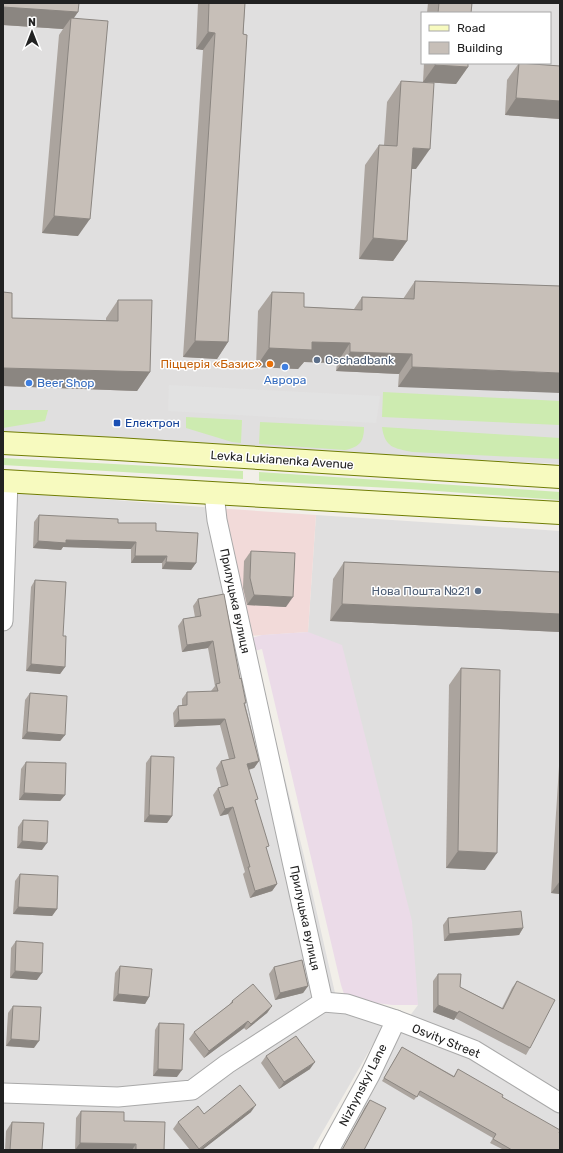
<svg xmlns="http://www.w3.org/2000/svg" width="563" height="1153" font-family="Rubik,sans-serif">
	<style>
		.residential { fill: #e0dfdf; fill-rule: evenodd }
		.commercial { fill: #f2dad9 }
		.industrial { fill: #ebdbe8 }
		.grass { fill: #cdebb0 }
		.parking { fill: #e2e2e2 }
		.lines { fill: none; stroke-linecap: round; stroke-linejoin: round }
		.street-casing { stroke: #a9a9a9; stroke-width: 21 }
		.secondary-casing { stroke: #707d05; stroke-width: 24 }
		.street { stroke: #fff; stroke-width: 19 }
		.secondary { stroke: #f7fabf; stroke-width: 22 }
		.wall { fill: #aba49e }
		.shaded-wall { fill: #8b8681 }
		.building { fill: #c7bfb8; stroke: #8b8681 }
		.service-dot { fill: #5c6f8a; stroke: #fff; stroke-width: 1.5 }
		.food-dot { fill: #e8710a; stroke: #fff; stroke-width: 1.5 }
		.shop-dot { fill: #3f7fe0; stroke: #fff; stroke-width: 1.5 }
		.transit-dot { fill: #1a4fb4; stroke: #fff; stroke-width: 1.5 }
		.labels { text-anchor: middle; stroke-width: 3; stroke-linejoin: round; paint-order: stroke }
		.service-label { font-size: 12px; fill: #4e5e75; stroke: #fff; text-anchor: start }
		.food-label { font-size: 12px; fill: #c56008; stroke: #fff; text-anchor: end }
		.shop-label { font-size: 12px; fill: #366cbe; stroke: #fff }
		.transit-label { font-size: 12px; fill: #164399; stroke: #fff; text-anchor: start }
		.street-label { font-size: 12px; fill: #222; stroke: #fff }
	</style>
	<rect width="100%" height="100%" fill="#f2efe9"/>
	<!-- residential -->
	<g class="residential">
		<path d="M3,3h557v461l-557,-28zM422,13h128v50h-128z"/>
		<path d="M3,493l60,3 152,12 43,160 46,188 31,137 49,32 -72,125h-309z"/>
		<path d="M316,515l244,16v619h-224l73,-133 9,-12 -110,-373z"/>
	</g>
	<!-- commercial -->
	<path class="commercial" d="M215,508l101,7 -8,117 -59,4z"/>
	<!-- industrial -->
	<path class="industrial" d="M308,632l34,13 70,276 6,84h-25l-34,-4 -14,-4 -4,-12 -79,-336 -8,2 -3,-13 11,-3z"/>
	<!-- grass -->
	<g class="grass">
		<path d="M383,392l177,9v24l-178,-8z"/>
		<path d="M3,410h45l-3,11 -42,7z"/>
		<path d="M186,417l56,3 -1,23 -9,-1 -46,-14z"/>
		<path d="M260,422l104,5c0,14 -4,20 -19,23l-86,-6z"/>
		<path d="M382,427l178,11v21l-148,-7c-18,-4 -27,-4 -30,-25z"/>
		<path d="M3,458l240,13v8l-240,-14z"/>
		<path d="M259,472l301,20v8l-151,-11 -150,-8z"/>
	</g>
	<!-- parking -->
	<path class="parking" d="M169,385l211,11 -4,27 -208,-12z"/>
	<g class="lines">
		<!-- street casing -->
		<g class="street-casing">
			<g id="street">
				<path d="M3,621l5,-139"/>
				<path d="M323,1002l24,2 49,16 78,30 86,53"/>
				<path d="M3,1093l115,4 74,-7 35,-26 96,-62 -106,-482 -3,-27"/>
				<path d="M329,1150l41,-75 26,-55"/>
			</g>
		</g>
		<!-- secondary casing -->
		<g class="secondary-casing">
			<g id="secondary">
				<path d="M3,443l114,6 443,28"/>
				<path d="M3,481l557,32"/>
			</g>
		</g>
		<!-- street -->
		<use href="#street" class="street"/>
		<!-- secondary -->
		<use href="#secondary" class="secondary"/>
	</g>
	<!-- wall -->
	<g class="wall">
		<path d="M3,3l75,9 -4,6 4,218 -36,-3 17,-198 4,-6 -60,-4z"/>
		<path d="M198,3h47l-17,339 -11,17 -34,-2 20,-307 -7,-1z"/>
		<path d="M428,3h44l-1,10h-44z"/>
		<path d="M424,63h44v4l-12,17 -33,-2z"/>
		<path d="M519,63l41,3v53l-55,-4 2,-35z"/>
		<path d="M401,81l15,88h-4l-5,72 -14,20 -34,-2 6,-94 14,-20h5l3,-43z"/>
		<path d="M415,281l145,5 -162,101 1,-13 -63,-3 1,-8 -33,-1 -6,7 -42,-2 2,-56 14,-19 32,15 50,2 8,-12 41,2z"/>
		<path d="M3,292l9,26 94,3v-3l12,-18 32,72 -13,19 -134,-5z"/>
		<path d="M39,515l79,8 38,8 40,32 -5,7 -29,-1v-6h-31v-14l-68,-2 -2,3 -28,-2 1,-26z"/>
		<path d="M251,551l35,56 -39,-2 -4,-17 1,-27z"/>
		<path d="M344,562l216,10v60l-230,-11 3,-42z"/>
		<path d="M35,580l28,56 2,31 -5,7 -34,-3 5,-84z"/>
		<path d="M198,599l47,105 14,57 -5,7 -5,2 17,80 11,34 -5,7 -22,7 -7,-24 2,-2 -17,-58 -8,2 -7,-21 5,-7 3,-1 -5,-19 5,-7 8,-2 -9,-34 -46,2 -1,-14 5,-7 4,-1v-6l5,-7h25l-1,-1 4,-5 -7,-38 -26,4 -4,-26 5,-7 12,-2 -2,-11z"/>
		<path d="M461,668l24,202 -39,-2 3,-183z"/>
		<path d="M30,693l35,42 -5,6 -38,-2 3,-39z"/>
		<path d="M560,750v144l-9,-1z"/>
		<path d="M151,756l21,60 -5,7 -23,-1 2,-59z"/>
		<path d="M26,762l39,33 -5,6 -41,-1 2,-31z"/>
		<path d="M23,820l19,30 -25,-2 1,-21z"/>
		<path d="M20,874l37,35 -5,7 -39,-2 2,-33z"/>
		<path d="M448,918l75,10 -4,7 -75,6 -1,-16z"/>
		<path d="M16,941l21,39 -27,-2 1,-30z"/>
		<path d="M120,966l29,31 -4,7 -32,-3 2,-28z"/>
		<path d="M274,967l34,19 -5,7 -28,7 -6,-26z"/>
		<path d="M438,974l22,13 42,21 10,-20 5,-7 13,67 -4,7 -71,-37 -1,2 -21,-8v-31z"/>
		<path d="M232,1001l40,5 -5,7 -21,17 -2,-2 -40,30 -15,-19 5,-7 35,-27z"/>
		<path d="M13,1006l21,42 -28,-2 2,-33z"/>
		<path d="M159,1023l18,54 -24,-1 2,-46z"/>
		<path d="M402,1047l52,29 4,-7 44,28 57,36 1,17h-56l-14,-7 3,-5 -75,-43 -4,5 -32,-19z"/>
		<path d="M266,1056l44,13 -31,20 -18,-26z"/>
		<path d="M370,1100l-6,50h-22l23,-43z"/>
		<path d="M81,1111l43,10 40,29h-89l1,-32z"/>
		<path d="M251,1112l-49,38h-12l-17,-21 5,-7 26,-8z"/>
		<path d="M12,1122l30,28h-37l1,-19z"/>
	</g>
	<!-- shaded-wall -->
	<g class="shaded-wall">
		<path d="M3,7l75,5 -8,11 1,-5 -8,11 -60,-4z"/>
		<path d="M208,32l7,1 -12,17 -7,-1z"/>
		<path d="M435,65l33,2 -12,17 -33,-2z"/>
		<path d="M516,98l44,3v18l-55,-4z"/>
		<path d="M413,148l17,1 -14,20 -17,-1z"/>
		<path d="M54,216l36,3 -12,17 -36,-3z"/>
		<path d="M373,238l34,3 -14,20 -34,-2z"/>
		<path d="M195,341l33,1 -11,17 -34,-2z"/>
		<path d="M312,342l38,1 -13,20 -33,-1 -6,7 -42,-2 13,-19z"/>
		<path d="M350,352l62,2 -13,20 -63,-3z"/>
		<path d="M412,367l148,6v20l-162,-6z"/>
		<path d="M3,368l147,4 -13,19 -134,-5z"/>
		<path d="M66,540l70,2 -5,7 -68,-2 -2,3 -28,-2 5,-7z"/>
		<path d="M135,556h32l-5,7h-31z"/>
		<path d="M166,562l30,1 -5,7 -29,-1z"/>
		<path d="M254,595l39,2 -7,10 -39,-2z"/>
		<path d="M342,604l218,10v18l-230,-11z"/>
		<path d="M213,641l-5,7 -26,4 5,-7z"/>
		<path d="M31,664l34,3 -5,7 -34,-3z"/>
		<path d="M225,719l-5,6 -46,2 5,-7z"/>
		<path d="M27,732l38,3 -5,6 -38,-2z"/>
		<path d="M259,761l-5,7 -12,3 5,-7z"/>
		<path d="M24,793l41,2 -5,6 -41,-1z"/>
		<path d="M233,807l-5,7 -8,2 5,-7z"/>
		<path d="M149,815l23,1 -5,7 -23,-1z"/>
		<path d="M22,841l25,2 -5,7 -25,-2z"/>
		<path d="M458,851l39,2 -12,17 -39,-2z"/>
		<path d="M560,881v13l-9,-1z"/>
		<path d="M277,884l-5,7 -22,7 5,-7z"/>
		<path d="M18,907l39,2 -5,7 -39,-2z"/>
		<path d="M523,928l-4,7 -75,6 5,-7z"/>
		<path d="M15,971l27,2 -5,7 -27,-2z"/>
		<path d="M308,986l-5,7 -28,7 5,-7z"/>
		<path d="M118,994l31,3 -4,7 -32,-3z"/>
		<path d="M438,1005l20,8 -4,7 -21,-8z"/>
		<path d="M272,1006l-5,7 -21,17 5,-6z"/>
		<path d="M248,1021l-4,7 -40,30 5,-7z"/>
		<path d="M11,1039l28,2 -5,7 -28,-2z"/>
		<path d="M315,1062l-5,7 -31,20 5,-7z"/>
		<path d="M158,1069l24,1 -5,7 -24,-1z"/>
		<path d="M256,1105l-5,7 -49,38h-3z"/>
		<path d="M80,1143l56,1 -4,6h-57z"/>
	</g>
	<!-- building -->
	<g class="building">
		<path d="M3,3h76l-1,9 -75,-5z"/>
		<path d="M209,3h36l-2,31 4,1 -19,307 -33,-1 20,-308 -7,-1z"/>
		<path d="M439,3h33l-1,10h-33z"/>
		<path d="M71,18l37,3 -18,198 -36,-3z"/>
		<path d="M435,63h33v4l-33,-2z"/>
		<path d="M519,63l41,3v35l-44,-3z"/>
		<path d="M401,81l33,2 -4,66 -17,-1 -6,93 -34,-3 6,-93 18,1z"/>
		<path d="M415,281l145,5v87l-148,-6v-13l-62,-2v-9l-38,-1v8l-43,-2 3,-56 32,1v14l58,3v-13l52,2z"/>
		<path d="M3,292l9,1v25l106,3v-21h34l-2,72 -147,-4z"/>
		<path d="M39,515l79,4v4h38v8l42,2 -2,30 -30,-1 1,-6h-32l1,-14 -70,-2v3l-28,-2z"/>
		<path d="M251,551l44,2 -2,44 -39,-2 -4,-17z"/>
		<path d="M344,562l216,10v42l-218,-10z"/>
		<path d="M35,580l31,2 -3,54h3l-1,31 -34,-3z"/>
		<path d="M224,594l16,85 1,-1 5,25h-2l15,58 -12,3 11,35 -3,1 14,46 -3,1 11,37 -22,7 -7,-24h2l-17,-60 -8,2 -7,-21 10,-3 -7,-24 14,-3 -10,-39 -46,1 -1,-14 9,-1v-13l31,-1 -2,-7 4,-1 -7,-42 -26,4 -4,-26 18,-3 -3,-17z"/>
		<path d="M461,668l39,2 -3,183 -39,-2z"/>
		<path d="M30,693l37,3 -2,39 -38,-3z"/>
		<path d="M151,756l23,1 -2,59 -23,-1z"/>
		<path d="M26,762l40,1 -1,32 -41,-2z"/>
		<path d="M23,820l25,1 -1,22 -25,-2z"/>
		<path d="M20,874l38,2 -1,33 -39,-2z"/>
		<path d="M521,911l2,17 -74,6 -1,-16z"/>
		<path d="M16,941l27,2 -1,30 -27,-2z"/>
		<path d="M302,960l6,26 -28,7 -6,-26z"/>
		<path d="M120,966l32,3 -3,28 -31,-3z"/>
		<path d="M438,974h23l-1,13 43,22 14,-28 38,19 -25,48 -71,-37 -1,2 -20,-8z"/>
		<path d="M253,984l19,22 -21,18 -3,-3 -39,30 -15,-19 39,-30 -1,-1z"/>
		<path d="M13,1006l28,1 -2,34 -28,-2z"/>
		<path d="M159,1023l25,1 -2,46 -24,-1z"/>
		<path d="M296,1036l19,26 -31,20 -18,-26z"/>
		<path d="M402,1047l52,30 4,-8 45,26 -1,2 58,33 -1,3h1v17h-48l-19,-11 3,-5 -76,-43 -3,6 -33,-19z"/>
		<path d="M240,1085l16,20 -57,44 -21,-27 20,-16 6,8z"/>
		<path d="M370,1100l16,8 -22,42h-22z"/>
		<path d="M81,1111l43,1v9l41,1 -1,28h-28v-6l-56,-1z"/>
		<path d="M12,1122l32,1 -2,27h-32z"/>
	</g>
	<!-- markers -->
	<g class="service-dot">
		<circle cx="317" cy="360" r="4"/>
		<circle cx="478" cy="591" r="4"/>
	</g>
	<circle class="food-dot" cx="270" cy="364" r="4"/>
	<g class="shop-dot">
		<circle cx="285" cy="367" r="4"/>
		<circle cx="29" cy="383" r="4"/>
	</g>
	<rect class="transit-dot" x="113" y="419" width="8" height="8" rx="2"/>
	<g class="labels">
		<!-- service labels -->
		<g class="service-label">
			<text x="325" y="364">Oschadbank</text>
			<text x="470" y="595" text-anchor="end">Нова Пошта №21</text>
		</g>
		<!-- food labels -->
		<g class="food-label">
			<text x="262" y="368">Піццерія «Базис»</text>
		</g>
		<!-- shop labels -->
		<g class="shop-label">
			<text x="285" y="384">Аврора</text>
			<text x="37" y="387" text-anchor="start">Beer Shop</text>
		</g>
		<!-- transit labels -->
		<g class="transit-label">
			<text x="125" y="427">Електрон</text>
		</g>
		<!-- street labels -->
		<g class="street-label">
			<text transform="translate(282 460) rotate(4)" y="4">Levka Lukianenka Avenue</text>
			<text transform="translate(235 601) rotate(78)" y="4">Прилуцька вулиця</text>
			<text transform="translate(305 918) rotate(78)" y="4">Прилуцька вулиця</text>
			<text transform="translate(446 1041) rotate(22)" y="4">Osvity Street</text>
			<text transform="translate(363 1085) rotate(-63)" y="4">Nizhynskyi Lane</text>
		</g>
	</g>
	<!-- border -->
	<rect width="563" height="1153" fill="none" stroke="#222222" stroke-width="8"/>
	<!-- legend -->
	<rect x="421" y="12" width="130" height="52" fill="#ffffff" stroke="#a7a7a7"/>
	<rect x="429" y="25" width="20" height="6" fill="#f7fabf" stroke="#a7a7a7"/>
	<text x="457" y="32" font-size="12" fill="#222222">Road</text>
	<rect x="429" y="42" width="20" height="12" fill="#c7bfb8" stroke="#a7a7a7"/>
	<text x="457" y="52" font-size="12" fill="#222222">Building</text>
	<!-- north arrow -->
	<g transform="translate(32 32)" stroke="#ffffff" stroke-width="3" paint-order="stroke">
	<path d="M0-3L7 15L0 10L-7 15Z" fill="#222222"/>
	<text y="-6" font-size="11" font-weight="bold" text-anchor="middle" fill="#222222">N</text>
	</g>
</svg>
